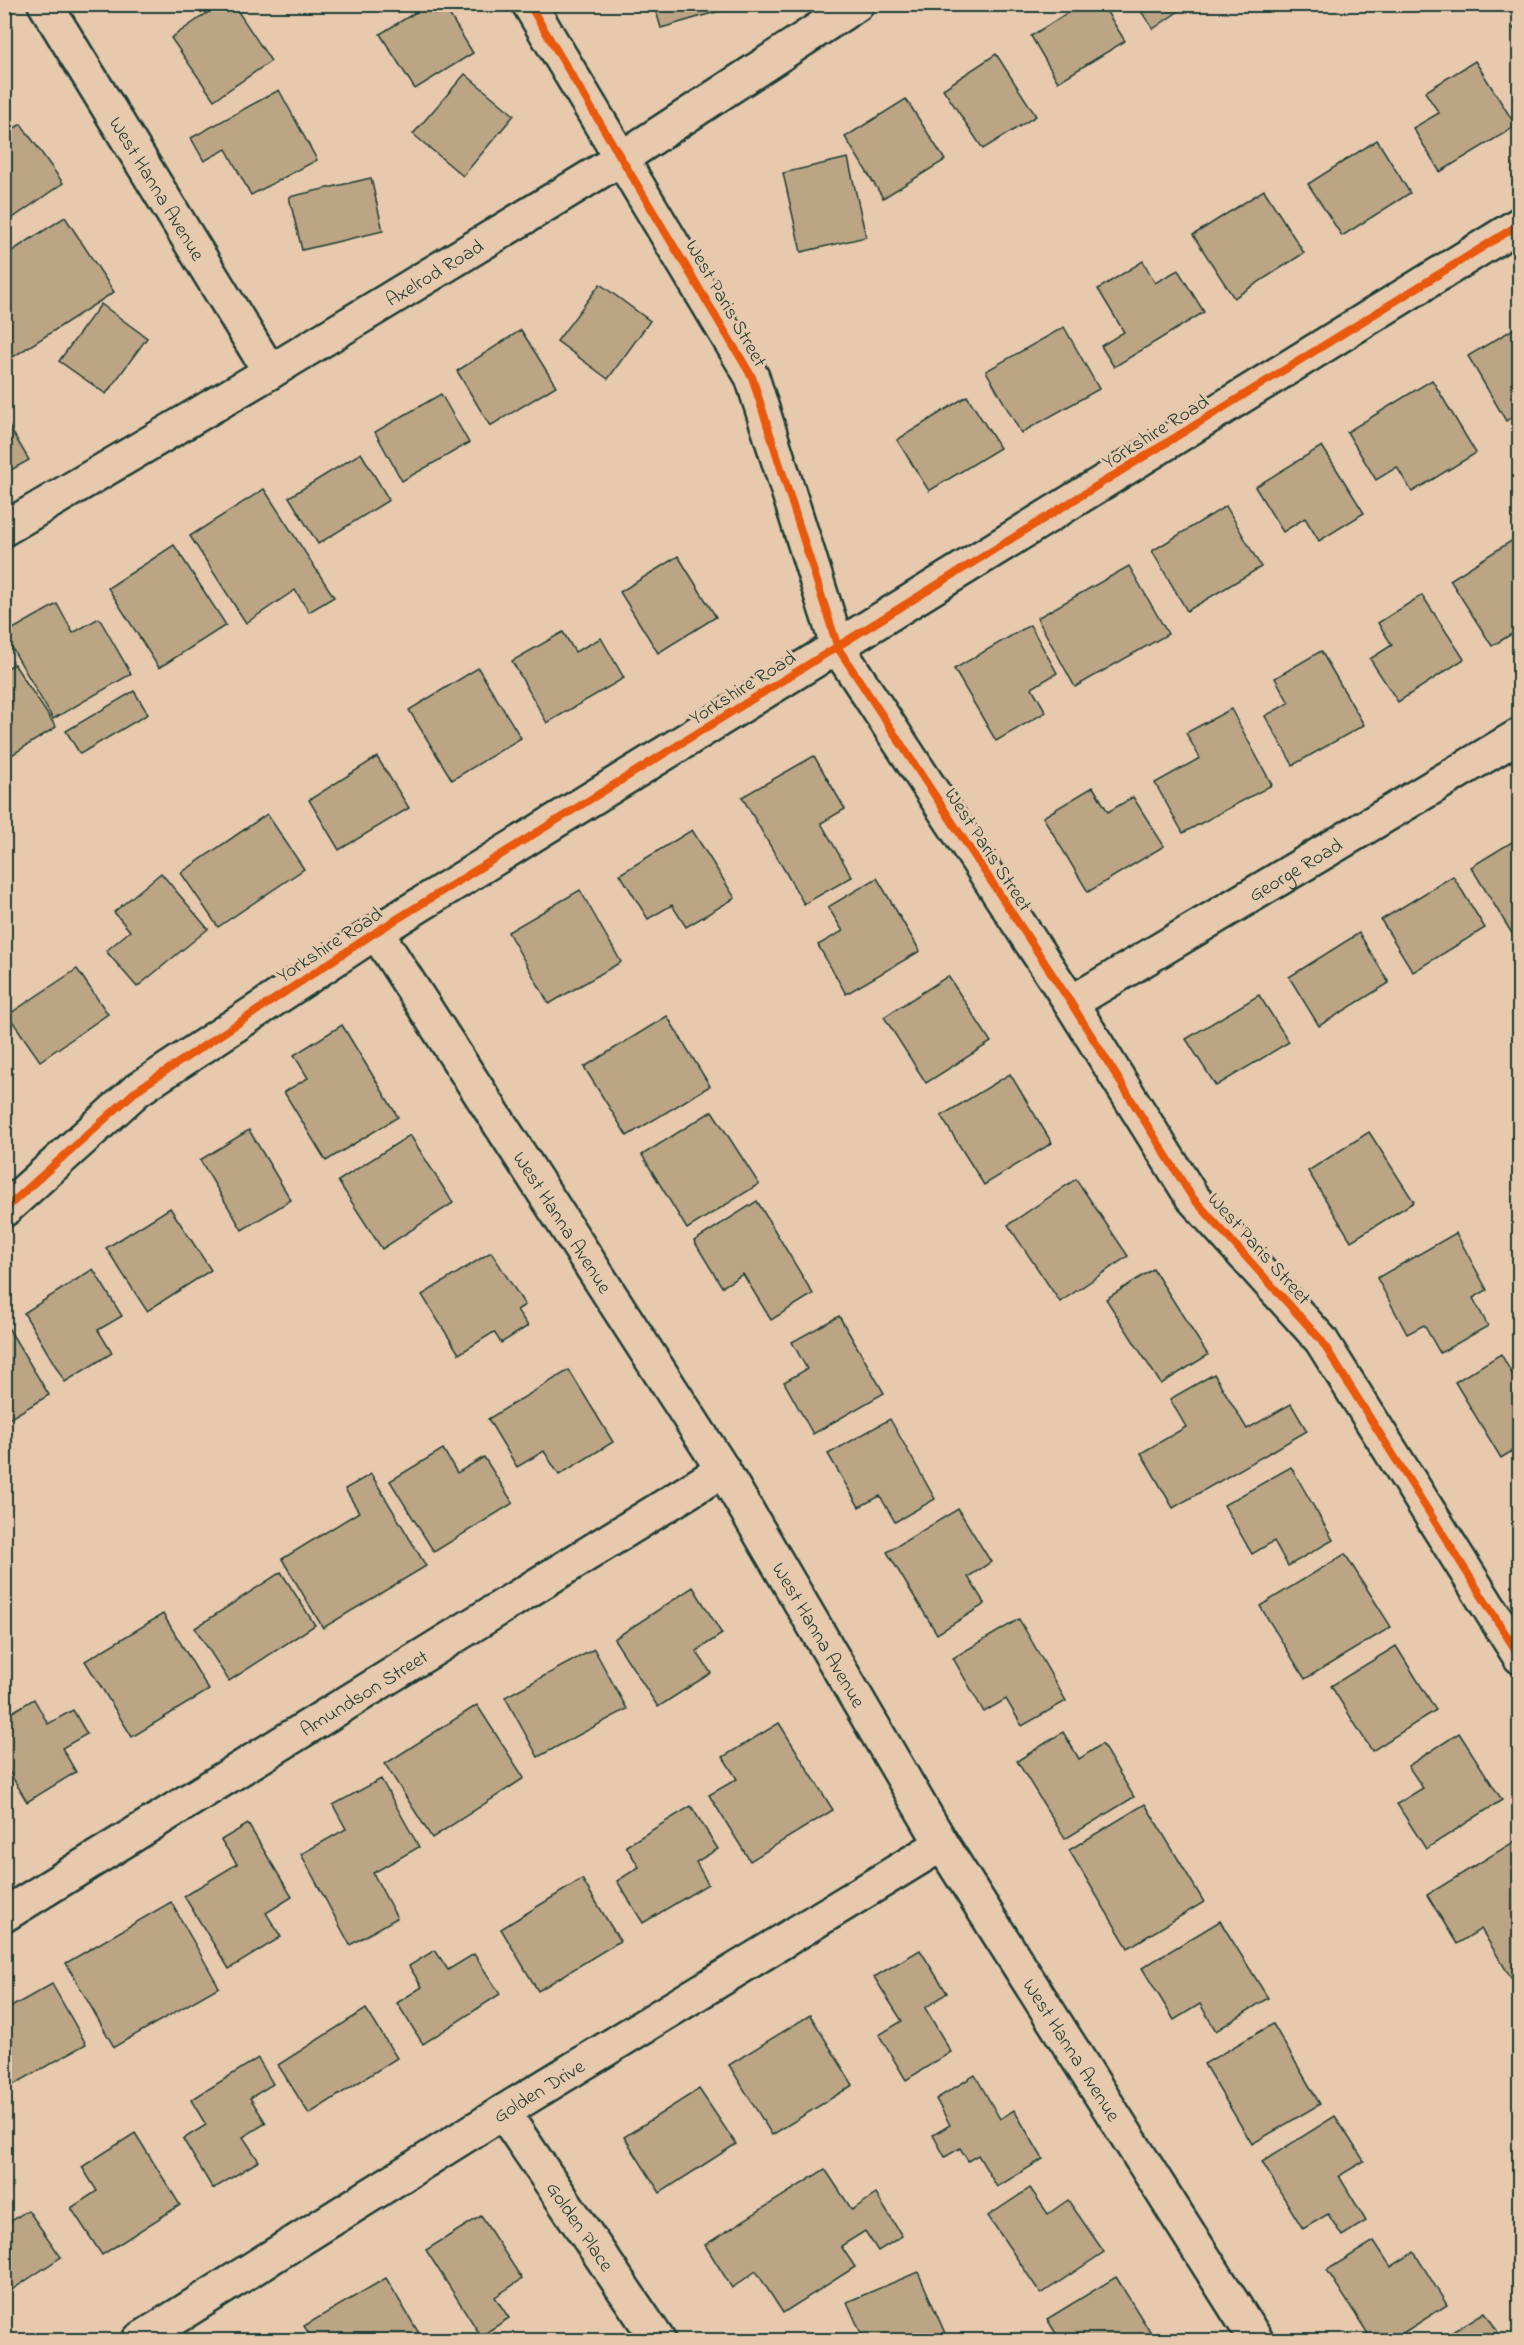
<svg xmlns="http://www.w3.org/2000/svg" width="1524" height="2345" font-family="'Indie Flower',sans-serif">
	<style>
		.building { fill: #bca584; stroke: #1f3d34; stroke-width: 1.5 }
		.lines { fill: none; stroke-linecap: round; stroke-linejoin: round }
		.street-casing { stroke: #1f3d34; stroke-width: 38 }
		.street { stroke: #e7c9ad; stroke-width: 33 }
		.cycleway-casing { stroke: #e7c9ad; stroke-width: 11 }
		.cycleway { stroke: #e8590c; stroke-width: 8 }
		.labels { text-anchor: middle; stroke-width: 6; stroke-linejoin: round; paint-order: stroke }
		.street-label { font-size: 20px; fill: #1f3d34; stroke: #e7c9ad }
	</style>
	<rect width="100%" height="100%" fill="#e7c9ad"/>
	<filter id="ink" filterUnits="userSpaceOnUse"><feTurbulence type="fractalNoise" baseFrequency=".0167" numOctaves="2"/><feDisplacementMap in="SourceGraphic" scale="12" xChannelSelector="R" yChannelSelector="G"/><feConvolveMatrix kernelMatrix="1 2 1 2 8 2 1 2 1" color-interpolation-filters="sRGB"/></filter>
	<g filter="url(#ink)">
		<!-- building -->
		<g class="building">
			<path d="M220,4h13l38,57 -57,39 -43,-62z"/>
			<path d="M429,4h14l30,49 -58,36 -35,-55z"/>
			<path d="M654,4h89l-82,24z"/>
			<path d="M1081,4h21l23,37 -67,41 -27,-46z"/>
			<path d="M1136,4h53l-36,25z"/>
			<path d="M1520,24v14l-7,-10z"/>
			<path d="M996,54l40,62 -53,33 -40,-60z"/>
			<path d="M1475,61l41,65 -76,46 -27,-44 26,-15 -14,-21z"/>
			<path d="M465,74l49,41 -51,61 -50,-42z"/>
			<path d="M279,90l38,70 -66,35 -25,-46 -22,12 -13,-23z"/>
			<path d="M906,99l39,61 -62,38 -38,-61z"/>
			<path d="M21,124l42,59 -59,41v-89z"/>
			<path d="M1377,140l33,53 -68,43 -34,-52z"/>
			<path d="M848,158l18,79 -65,15 -18,-79z"/>
			<path d="M371,178l12,53 -81,19 -13,-53z"/>
			<path d="M1264,190l40,63 -70,45 -41,-63z"/>
			<path d="M65,217l49,75 -101,65 -9,-13v-88z"/>
			<path d="M1143,261l12,22 23,-13 26,42 -90,55 -13,-21 23,-14 -26,-43z"/>
			<path d="M600,284l50,37 -42,58 -51,-38z"/>
			<path d="M101,304l46,34 -41,56 -47,-33z"/>
			<path d="M1520,325v88l-14,8 -38,-65z"/>
			<path d="M1064,327l35,62 -78,44 -35,-62z"/>
			<path d="M521,330l35,56 -66,40 -33,-55z"/>
			<path d="M1432,380l44,73 -64,39 -15,-25 -21,13 -29,-48z"/>
			<path d="M441,394l28,49 -67,38 -27,-49z"/>
			<path d="M967,396l33,52 -71,43 -32,-51z"/>
			<path d="M4,418l25,42 -25,14z"/>
			<path d="M1322,446l42,67 -45,28 -14,-23 -22,14 -28,-45z"/>
			<path d="M361,453l28,47 -71,44 -29,-47z"/>
			<path d="M264,489l70,108 -25,15 -14,-22 -49,33 -56,-87z"/>
			<path d="M1226,506l35,61 -74,44 -35,-60z"/>
			<path d="M1516,538l4,5v86l-28,17 -42,-66z"/>
			<path d="M174,545l52,80 -67,43 -51,-80z"/>
			<path d="M678,556l38,61 -58,36 -38,-61z"/>
			<path d="M1129,566l39,68 -93,53 -38,-69z"/>
			<path d="M1422,595l42,64 -66,43 -28,-43 22,-14 -14,-22z"/>
			<path d="M57,604l16,29 26,-15 32,56 -78,45 -49,-85z"/>
			<path d="M1030,625l27,48 -25,15 14,24 -50,29 -42,-72z"/>
			<path d="M563,632l12,20 26,-14 23,40 -77,45 -35,-62z"/>
			<path d="M1321,651l43,74 -71,40 -28,-49 24,-13 -14,-25z"/>
			<path d="M14,664l42,63 -52,33v-90z"/>
			<path d="M478,668l43,70 -69,42 -43,-70z"/>
			<path d="M134,691l14,23 -68,40 -14,-23z"/>
			<path d="M1231,709l41,76 -89,48 -28,-50 45,-25 -14,-25z"/>
			<path d="M814,756l31,53 -24,14 31,54 -48,27 -62,-107z"/>
			<path d="M377,757l32,51 -70,42 -30,-50z"/>
			<path d="M1093,787l15,25 25,-15 31,49 -76,46 -45,-75z"/>
			<path d="M267,814l37,55 -86,58 -37,-54z"/>
			<path d="M692,830l43,68 -49,29 -14,-22 -24,14 -28,-45z"/>
			<path d="M1520,837v101l-4,2 -45,-73z"/>
			<path d="M161,873l47,56 -71,58 -31,-36 24,-20 -16,-19z"/>
			<path d="M1453,876l32,52 -72,44 -32,-52z"/>
			<path d="M877,878l43,73 -74,43 -28,-49 25,-14 -15,-24z"/>
			<path d="M580,890l41,72 -72,42 -41,-72z"/>
			<path d="M1359,933l30,50 -70,43 -30,-49z"/>
			<path d="M77,969l31,45 -68,47 -32,-46z"/>
			<path d="M948,976l43,66 -65,41 -42,-66z"/>
			<path d="M1259,995l30,47 -73,44 -30,-47z"/>
			<path d="M667,1016l43,70 -83,50 -43,-69z"/>
			<path d="M342,1025l56,92 -72,44 -42,-69 24,-14 -14,-23z"/>
			<path d="M1010,1074l42,69 -68,42 -43,-69z"/>
			<path d="M712,1111l47,73 -72,45 -45,-74z"/>
			<path d="M249,1130l42,70 -49,30 -42,-70z"/>
			<path d="M1369,1132l45,70 -63,39 -43,-70z"/>
			<path d="M410,1135l43,68 -71,46 -44,-68z"/>
			<path d="M1076,1179l52,77 -68,46 -52,-77z"/>
			<path d="M757,1201l56,93 -42,26 -28,-46 -21,13 -28,-46z"/>
			<path d="M170,1208l41,62 -64,41 -41,-63z"/>
			<path d="M1456,1233l31,57 -14,8 15,28 -48,27 -16,-28 -17,9 -30,-56z"/>
			<path d="M491,1252l34,53 -8,5 11,16 -27,17 -7,-11 -35,22 -37,-59z"/>
			<path d="M93,1269l29,47 -24,14 14,23 -47,29 -41,-69z"/>
			<path d="M1153,1269l55,86 -47,29 -55,-85z"/>
			<path d="M839,1316l45,77 -71,41 -29,-52 23,-13 -15,-27z"/>
			<path d="M7,1326l42,69 -45,27v-95z"/>
			<path d="M1501,1354l14,25 5,-2v69l-19,12 -46,-76z"/>
			<path d="M569,1370l44,72 -54,33 -15,-24 -27,16 -29,-48z"/>
			<path d="M1214,1374l33,55 44,-25 16,27 -134,77 -32,-55 45,-26 -16,-28z"/>
			<path d="M890,1419l45,80 -40,23 -15,-26 -21,11 -31,-53z"/>
			<path d="M443,1449l14,24 27,-16 29,46 -79,49 -44,-71z"/>
			<path d="M1291,1467l42,73 -45,26 -14,-25 -22,13 -28,-49z"/>
			<path d="M371,1474l55,92 -103,62 -41,-69 77,-47 -14,-23z"/>
			<path d="M958,1509l33,53 -23,15 17,27 -48,30 -50,-82z"/>
			<path d="M1345,1554l46,73 -86,52 -45,-73z"/>
			<path d="M281,1572l34,53 -86,56 -34,-53z"/>
			<path d="M693,1587l29,47 -26,17 15,22 -53,34 -44,-68z"/>
			<path d="M163,1614l46,76 -77,47 -47,-76z"/>
			<path d="M1019,1619l47,82 -44,25 -16,-27 -22,13 -31,-54z"/>
			<path d="M1396,1646l40,64 -64,41 -41,-65z"/>
			<path d="M594,1649l33,60 -89,48 -33,-60z"/>
			<path d="M34,1699l14,25 25,-14 14,24 -25,14 14,24 -49,30 -23,-39v-46z"/>
			<path d="M477,1705l47,73 -92,60 -47,-74z"/>
			<path d="M779,1723l54,87 -83,51 -41,-66 28,-16 -14,-22z"/>
			<path d="M1063,1732l16,27 23,-15 32,53 -69,42 -48,-78z"/>
			<path d="M1459,1733l43,67 -76,49 -29,-45 26,-16 -15,-22z"/>
			<path d="M381,1779l38,68 -46,26 24,45 -47,27 -49,-91 45,-25 -13,-24z"/>
			<path d="M1145,1804l59,98 -76,46 -59,-98z"/>
			<path d="M691,1806l27,43 -22,13 12,22 -65,39 -26,-42 22,-14 -13,-21z"/>
			<path d="M248,1824l44,73 -26,16 15,24 -52,32 -45,-73 53,-32 -16,-24z"/>
			<path d="M1520,1838v135l-9,5 -30,-49 -24,15 -30,-49z"/>
			<path d="M582,1879l38,62 -82,50 -37,-62z"/>
			<path d="M171,1902l48,85 -105,60 -48,-84z"/>
			<path d="M1220,1921l48,77 -52,33 -16,-27 -26,16 -32,-52z"/>
			<path d="M435,1950l13,20 26,-16 26,40 -77,50 -26,-41 25,-16 -13,-21z"/>
			<path d="M920,1950l27,43 -22,15 26,44 -45,28 -27,-45 23,-14 -28,-44z"/>
			<path d="M52,1984l34,60 -82,46v-79z"/>
			<path d="M366,2009l31,49 -88,56 -31,-49z"/>
			<path d="M810,2015l43,70 -81,50 -43,-70z"/>
			<path d="M1273,2024l47,80 -68,40 -48,-80z"/>
			<path d="M258,2058l15,26 -23,14 16,25 -23,14 16,24 -46,28 -30,-50 23,-14 -15,-25z"/>
			<path d="M975,2075l25,44 14,-9 29,49 -46,28 -19,-32 -10,6 -8,-13 -15,9 -12,-22 17,-10 -14,-26z"/>
			<path d="M699,2089l37,55 -76,49 -36,-56z"/>
			<path d="M1335,2116l29,45 -25,15 27,45 -24,15 -14,-22 -25,15 -41,-67z"/>
			<path d="M135,2133l45,72 -78,50 -31,-47 26,-17 -15,-24z"/>
			<path d="M825,2169l27,41 24,-16 26,42 -24,15 -13,-20 -24,15 14,21 -72,46 -27,-42 -24,17 -27,-43z"/>
			<path d="M1030,2188l18,26 20,-14 36,52 -63,42 -53,-78z"/>
			<path d="M28,2210l33,47 -57,38v-69z"/>
			<path d="M481,2216l41,63 -27,18 14,21 -28,18 -55,-86z"/>
			<path d="M1374,2241l17,26 23,-15 33,53 -55,35h-20l-45,-70z"/>
			<path d="M918,2272l30,68h-84l-17,-38z"/>
			<path d="M1116,2277l39,63h-95l-13,-21z"/>
			<path d="M386,2278l37,62h-110l-9,-14z"/>
			<path d="M1485,2312l18,28h-64z"/>
		</g>
		<g class="lines">
			<!-- street casing -->
			<g class="street-casing">
				<g id="street">
					<path id="s1" d="M45,4l225,368"/>
					<path d="M529,4l223,373 86,271 233,355 121,194 129,143 199,317"/>
					<path id="s2" d="M4,529l266,-157 352,-214 235,-154"/>
					<path id="s3" d="M376,932l347,538 219,374 314,496"/>
					<path id="s4" d="M1071,1003l449,-268"/>
					<path d="M4,1210l133,-120 239,-158 1144,-708"/>
					<path id="s5" d="M4,1915l719,-445"/>
					<path id="s6" d="M503,2112l155,228"/>
					<path id="s7" d="M139,2340l364,-228 439,-268"/>
				</g>
			</g>
			<!-- street -->
			<use href="#street" class="street"/>
			<!-- cycleway casing -->
			<g class="cycleway-casing">
				<g id="cycleway">
					<path d="M529,4l223,373 86,271 233,355 121,194 129,143 199,317"/>
					<path d="M4,1210l133,-120 239,-158 1144,-708"/>
				</g>
			</g>
			<!-- cycleway -->
			<use href="#cycleway" class="cycleway"/>
		</g>
	</g>
	<g class="labels">
		<!-- street labels -->
		<g class="street-label">
			<text dy="7" stroke="none"><textPath href="#s1" startOffset="216">West Hanna Avenue</textPath></text>
			<text dy="7" stroke="none"><textPath href="#s2" startOffset="501">Axelrod Road</textPath></text>
			<text transform="translate(727 303) rotate(60)" y="7">West Paris Street</text>
			<text transform="translate(1155 431) rotate(-32)" y="7">Yorkshire Road</text>
			<text transform="translate(742 687) rotate(-32)" y="7">Yorkshire Road</text>
			<text transform="translate(989 849) rotate(57)" y="7">West Paris Street</text>
			<text dy="7" stroke="none"><textPath href="#s4" startOffset="261">George Road</textPath></text>
			<text transform="translate(329 944) rotate(-33)" y="7">Yorkshire Road</text>
			<text dy="7" stroke="none"><textPath href="#s3" startOffset="345">West Hanna Avenue</textPath></text>
			<text transform="translate(1260 1248) rotate(48)" y="7">West Paris Street</text>
			<text dy="7" stroke="none"><textPath href="#s3" startOffset="831">West Hanna Avenue</textPath></text>
			<text dy="7" stroke="none"><textPath href="#s5" startOffset="423">Amundson Street</textPath></text>
			<text dy="7" stroke="none"><textPath href="#s3" startOffset="1317">West Hanna Avenue</textPath></text>
			<text dy="7" stroke="none"><textPath href="#s7" startOffset="471">Golden Drive</textPath></text>
			<text dy="7" stroke="none"><textPath href="#s6" startOffset="138">Golden Place</textPath></text>
		</g>
	</g>
	<!-- margin -->
	<rect width="1524" height="2345" fill="none" stroke="#e7c9ad" stroke-width="24"/>
	<rect x="12" y="12" width="1500" height="2321" fill="none" stroke="#1f3d34" stroke-width="2" filter="url(#ink)"/>
</svg>
